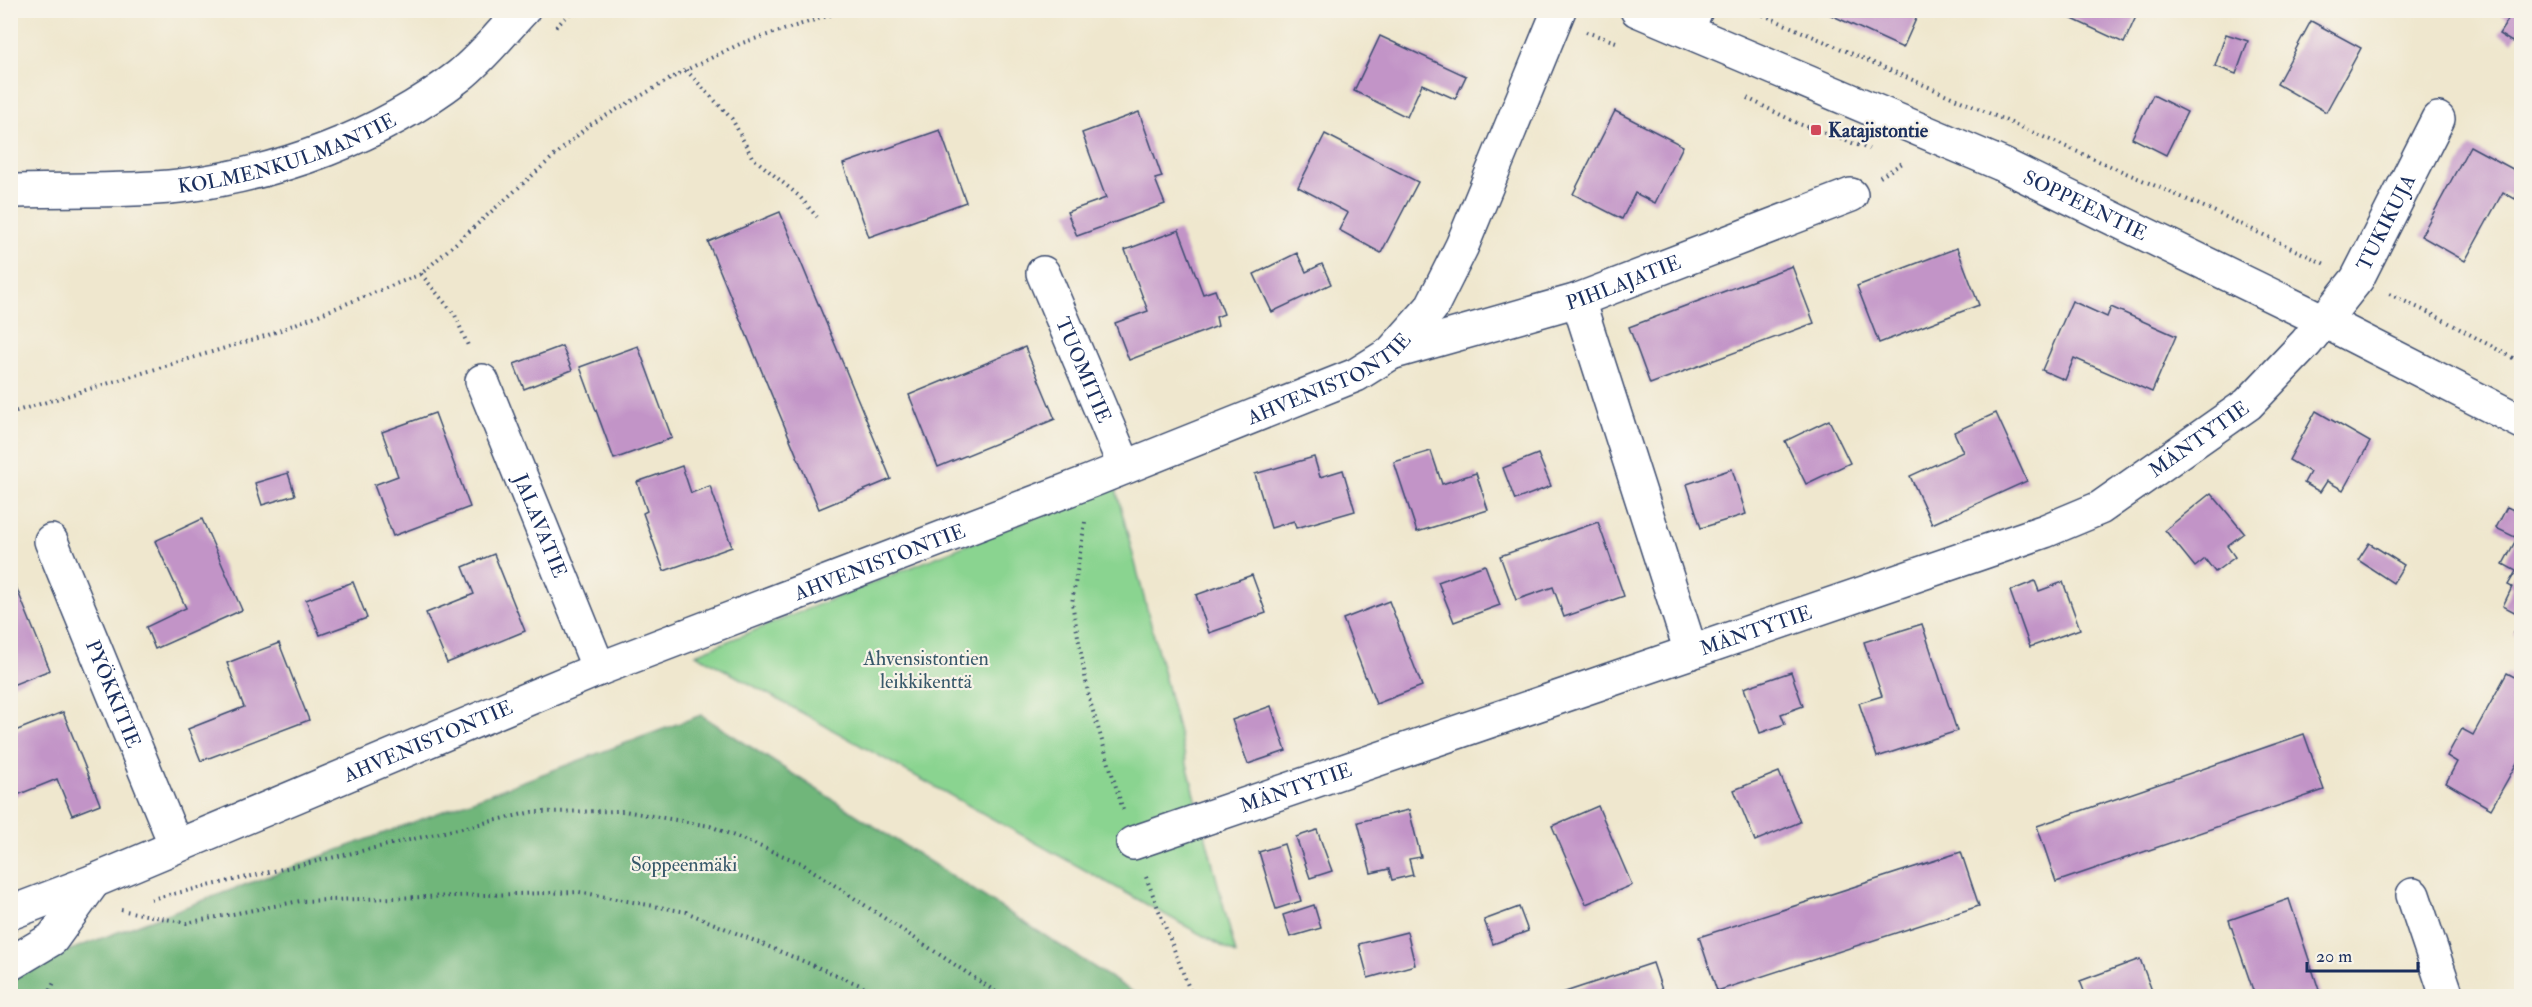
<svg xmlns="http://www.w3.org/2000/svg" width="2532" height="1007" font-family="'IM FELL Double Pica',serif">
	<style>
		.green { fill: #8ad490; stroke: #528277; stroke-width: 1.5 }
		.forest { fill: #6fb67a; stroke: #45726c; stroke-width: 1.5 }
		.building { fill: #c294c7 }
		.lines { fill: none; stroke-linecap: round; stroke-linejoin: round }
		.minor-casing { stroke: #3b4b6f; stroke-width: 36 }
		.major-casing { stroke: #3b4b6f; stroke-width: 36 }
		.path { stroke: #3b4b6f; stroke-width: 4; stroke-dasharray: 1.5 4.5; stroke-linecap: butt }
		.minor { stroke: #fff; stroke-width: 33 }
		.major { stroke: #fff; stroke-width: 33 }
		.poi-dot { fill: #d1495b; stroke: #f7f3e8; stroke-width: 2 }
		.labels { text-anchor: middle; stroke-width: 4.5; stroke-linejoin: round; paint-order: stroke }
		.poi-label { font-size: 20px; font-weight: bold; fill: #1b2f5e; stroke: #f7f3e8; text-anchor: start }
		.street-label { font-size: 20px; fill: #1b2f5e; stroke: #f7f3e8 }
		.park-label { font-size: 20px; fill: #37586a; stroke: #f7f3e8 }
	</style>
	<rect width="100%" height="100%" fill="#f7f3e8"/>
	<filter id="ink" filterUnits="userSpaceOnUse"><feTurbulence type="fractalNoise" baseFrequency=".0167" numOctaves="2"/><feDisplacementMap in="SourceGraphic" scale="12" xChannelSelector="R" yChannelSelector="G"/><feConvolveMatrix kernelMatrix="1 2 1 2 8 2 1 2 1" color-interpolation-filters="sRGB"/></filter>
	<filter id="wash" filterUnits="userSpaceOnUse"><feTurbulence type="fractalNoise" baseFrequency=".008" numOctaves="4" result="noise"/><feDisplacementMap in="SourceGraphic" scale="24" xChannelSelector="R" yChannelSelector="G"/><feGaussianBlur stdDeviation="1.35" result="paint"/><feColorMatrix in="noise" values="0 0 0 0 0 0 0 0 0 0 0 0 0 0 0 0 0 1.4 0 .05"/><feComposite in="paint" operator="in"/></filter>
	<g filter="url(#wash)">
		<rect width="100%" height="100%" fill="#efe7ce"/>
		<!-- green -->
		<path class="green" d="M1115,485l121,469 -540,-300z"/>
		<!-- forest -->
		<path class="forest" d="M701,715l438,281h-1128v-24z"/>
		<g id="blocks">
			<!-- building -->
			<g class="building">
				<path d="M1820,10h100l-17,38z"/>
				<path d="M2053,10h86l-15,33z"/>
				<path d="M2494,10h28v18l-10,14 -13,-8 9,-14z"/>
				<path d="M2311,21l50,27 -35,64 -49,-28z"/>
				<path d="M2226,34l22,7 -12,33 -21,-8z"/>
				<path d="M1380,36l86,40 -11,23 -33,-15 -15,33 -53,-26z"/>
				<path d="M2153,95l34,17 -21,43 -34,-17z"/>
				<path d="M1615,111l68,35 -28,57 -20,-10 -13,26 -49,-25z"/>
				<path d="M1139,112l23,65 -7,2 10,25 -88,32 -10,-24 39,-14 -24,-65z"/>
				<path d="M940,130l26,72 -97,35 -26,-73z"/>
				<path d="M1325,134l93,48 -37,71 -42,-23 9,-17 -50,-26z"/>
				<path d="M2470,146l52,28v13l-7,12 -12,-7 -38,69 -44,-25z"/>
				<path d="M780,212l111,267 -72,30 -111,-267z"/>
				<path d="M1179,230l24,64 12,-4 9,24 -8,3 2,9 -89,34 -14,-37 33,-12 -23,-61z"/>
				<path d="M1957,248l22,57 -100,38 -22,-57z"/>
				<path d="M1297,253l9,19 16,-8 9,20 -59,28 -18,-38z"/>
				<path d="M1792,266l22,57 -164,61 -21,-57z"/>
				<path d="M2072,301l35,16 4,-10 65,29 -24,56 -78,-34 -9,22 -23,-10z"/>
				<path d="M562,346l10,24 -48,19 -10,-25z"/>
				<path d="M638,346l34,92 -58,21 -34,-92z"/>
				<path d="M1025,347l30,72 -117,48 -29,-72z"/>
				<path d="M2316,411l54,31 -27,48 -16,-9 -7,11 -16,-9 6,-11 -21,-12z"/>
				<path d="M435,413l35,94 -77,29 -19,-51 24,-9 -16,-44z"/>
				<path d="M1996,413l31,68 -95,43 -22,-48 53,-24 -9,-20z"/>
				<path d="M1829,420l21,43 -44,21 -21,-43z"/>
				<path d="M1431,451l11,33 34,-11 12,37 -71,22 -23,-70z"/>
				<path d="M1538,454l13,32 -36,14 -12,-32z"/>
				<path d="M1314,457l6,20 23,-7 12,41 -59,17 -2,-7 -23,7 -16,-54z"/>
				<path d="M682,466l9,27 19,-7 22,61 -68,24 -21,-58 4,-2 -10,-29z"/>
				<path d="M1732,469l14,45 -45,14 -14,-44z"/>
				<path d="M288,473l7,22 -33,10 -7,-22z"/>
				<path d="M2211,493l33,40 -17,13 8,11 -20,15 -10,-13 -10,8 -30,-37z"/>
				<path d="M2507,507l15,7v102l-19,-10 9,-19 -4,-2 8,-14 -13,-7 14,-26 -21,-10z"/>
				<path d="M202,519l40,91 -87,39 -9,-22 40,-19 -31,-67z"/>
				<path d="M1598,522l26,74 -60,21 -11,-30 -37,13 -16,-44z"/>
				<path d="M2369,543l35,22 -11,18 -35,-23z"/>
				<path d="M494,554l31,77 -78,32 -21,-50 48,-19 -11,-27z"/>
				<path d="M1485,565l15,40 -46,17 -16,-40z"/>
				<path d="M10,572l40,98 -40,16z"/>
				<path d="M1252,575l14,38 -57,20 -13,-38z"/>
				<path d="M2035,581l4,10 24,-9 17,47 -50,18 -20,-56z"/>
				<path d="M353,582l14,36 -47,17 -14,-35z"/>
				<path d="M1389,601l33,85 -46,18 -33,-85z"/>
				<path d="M2522,617v20l-9,-4z"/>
				<path d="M1922,624l35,107 -80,26 -18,-54 23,-7 -18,-54z"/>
				<path d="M279,643l30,77 -108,41 -13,-32 56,-22 -17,-44z"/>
				<path d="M1791,672l12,34 -22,8 4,10 -25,9 -16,-45z"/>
				<path d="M2507,673l15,8v73l-31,55 -45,-26 11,-21 -10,-6 15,-27 11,6z"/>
				<path d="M1271,706l15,45 -38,13 -16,-44z"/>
				<path d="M63,712l37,92 -28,11 -15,-36 -47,19v-65z"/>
				<path d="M2304,734l20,56 -268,92 -19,-56z"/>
				<path d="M1779,772l21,50 -45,19 -21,-51z"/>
				<path d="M1598,806l34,79 -46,19 -34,-78z"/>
				<path d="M1409,810l12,47 -12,2 4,16 -21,5 -3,-11 -18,4 -13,-51z"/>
				<path d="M1317,830l15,41 -22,7 -14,-41z"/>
				<path d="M1284,844l17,57 -25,8 -17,-57z"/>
				<path d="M1961,852l18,54 -262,85 -18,-54z"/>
				<path d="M2289,899l32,97h-66l-26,-76z"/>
				<path d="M1314,905l7,23 -31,9 -7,-22z"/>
				<path d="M1519,907l9,24 -35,13 -9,-24z"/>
				<path d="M1407,932l8,33 -47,13 -9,-34z"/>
				<path d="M2140,959l14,37h-68l-6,-15z"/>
				<path d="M1653,963l11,33h-111z"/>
			</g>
		</g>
	</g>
	<g filter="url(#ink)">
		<use href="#blocks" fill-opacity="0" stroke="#3b4b6f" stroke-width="1.5"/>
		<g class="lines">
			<!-- minor casing -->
			<g class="minor-casing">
				<g id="minor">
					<path d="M1687,30l9,-20"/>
					<path id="s1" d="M10,191c57,-2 113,1 169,-5 99,-12 201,-49 280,-110 23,-18 43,-44 64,-66"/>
					<path id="s2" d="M1043,273l82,194"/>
					<path d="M1578,300l113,352"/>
					<path id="s3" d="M1391,353l187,-53 273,-105"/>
					<path id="s4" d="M482,381l117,288"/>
					<path id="s5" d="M51,541l125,305"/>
					<path id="s6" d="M1133,843l912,-312 55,-23 148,-104 58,-61 51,-64 81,-160"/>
					<path d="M2413,895l34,101"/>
					<path id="s7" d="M10,913l84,-32 505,-212 492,-188 265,-106 35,-22 40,-45 31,-62 97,-236"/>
					<path d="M10,964l42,-25 42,-58"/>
				</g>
			</g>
			<!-- major casing -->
			<g class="major-casing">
				<g id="major">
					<path id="s8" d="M1637,10l364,154 323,157 198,101"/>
				</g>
			</g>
			<!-- path -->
			<g class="path">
				<path d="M1752,10l459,200 114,54"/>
				<path d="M556,27l17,-17"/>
				<path d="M1586,32l33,11"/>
				<path d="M686,70l46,49 20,38 47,39 18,21"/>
				<path d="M1747,98l52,26 70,25"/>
				<path d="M1880,177l24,-15"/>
				<path d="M421,274l34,41 14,33"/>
				<path d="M2389,294l51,24 82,45"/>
				<path d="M10,413l258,-78 153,-61 167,-148 98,-56 56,-27 104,-33"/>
				<path d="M1085,522l-13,81 17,95 34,112"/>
				<path d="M1146,877l46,119"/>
				<path d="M151,899l381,-87 92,-1 86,15 91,37 201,133"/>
				<path d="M121,910l65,13 114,-22 279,-9 107,20 174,73 17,11"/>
				<path d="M48,996l7,-16"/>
			</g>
			<!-- minor -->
			<use href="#minor" class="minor"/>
			<!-- major -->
			<use href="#major" class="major"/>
		</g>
	</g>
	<!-- markers -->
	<rect class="poi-dot" x="1810" y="124" width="12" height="12" rx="3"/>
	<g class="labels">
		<!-- poi labels -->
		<g class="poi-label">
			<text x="1828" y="137">Katajistontie</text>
		</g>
		<!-- street labels -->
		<g class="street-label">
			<text dy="7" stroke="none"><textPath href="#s1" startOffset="282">KOLMENKULMANTIE</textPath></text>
			<text dy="7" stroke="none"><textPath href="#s8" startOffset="489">SOPPEENTIE</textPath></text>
			<text dy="7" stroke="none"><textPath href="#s6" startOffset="1434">TUKIKUJA</textPath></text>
			<text dy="7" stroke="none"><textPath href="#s3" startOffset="243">PIHLAJATIE</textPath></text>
			<text dy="7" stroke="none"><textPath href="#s2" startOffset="105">TUOMITIE</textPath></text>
			<text dy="7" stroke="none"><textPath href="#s7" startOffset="1424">AHVENISTONTIE</textPath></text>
			<text dy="7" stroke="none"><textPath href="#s6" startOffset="1144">MÄNTYTIE</textPath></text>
			<text dy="7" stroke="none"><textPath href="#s4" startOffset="156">JALAVATIE</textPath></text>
			<text dy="7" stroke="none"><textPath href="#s7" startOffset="938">AHVENISTONTIE</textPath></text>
			<text dy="7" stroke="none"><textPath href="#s6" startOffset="658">MÄNTYTIE</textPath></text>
			<text dy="7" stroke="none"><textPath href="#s5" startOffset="165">PYÖKKITIE</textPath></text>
			<text dy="7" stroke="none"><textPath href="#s7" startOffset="452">AHVENISTONTIE</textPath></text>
			<text dy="7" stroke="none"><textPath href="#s6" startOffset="172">MÄNTYTIE</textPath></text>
		</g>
		<!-- park labels -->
		<g class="park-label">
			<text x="926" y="665">Ahvensistontien<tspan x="926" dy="23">leikkikenttä</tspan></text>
			<text x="684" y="871">Soppeenmäki</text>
		</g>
	</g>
	<!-- margin -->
	<rect width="2532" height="1007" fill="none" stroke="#f7f3e8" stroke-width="36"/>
	<!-- scale -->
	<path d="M2307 962v9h111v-9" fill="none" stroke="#1b2f5e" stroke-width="3"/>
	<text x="2316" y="962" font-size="18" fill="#1b2f5e" stroke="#f7f3e8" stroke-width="4.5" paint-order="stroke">20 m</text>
</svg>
